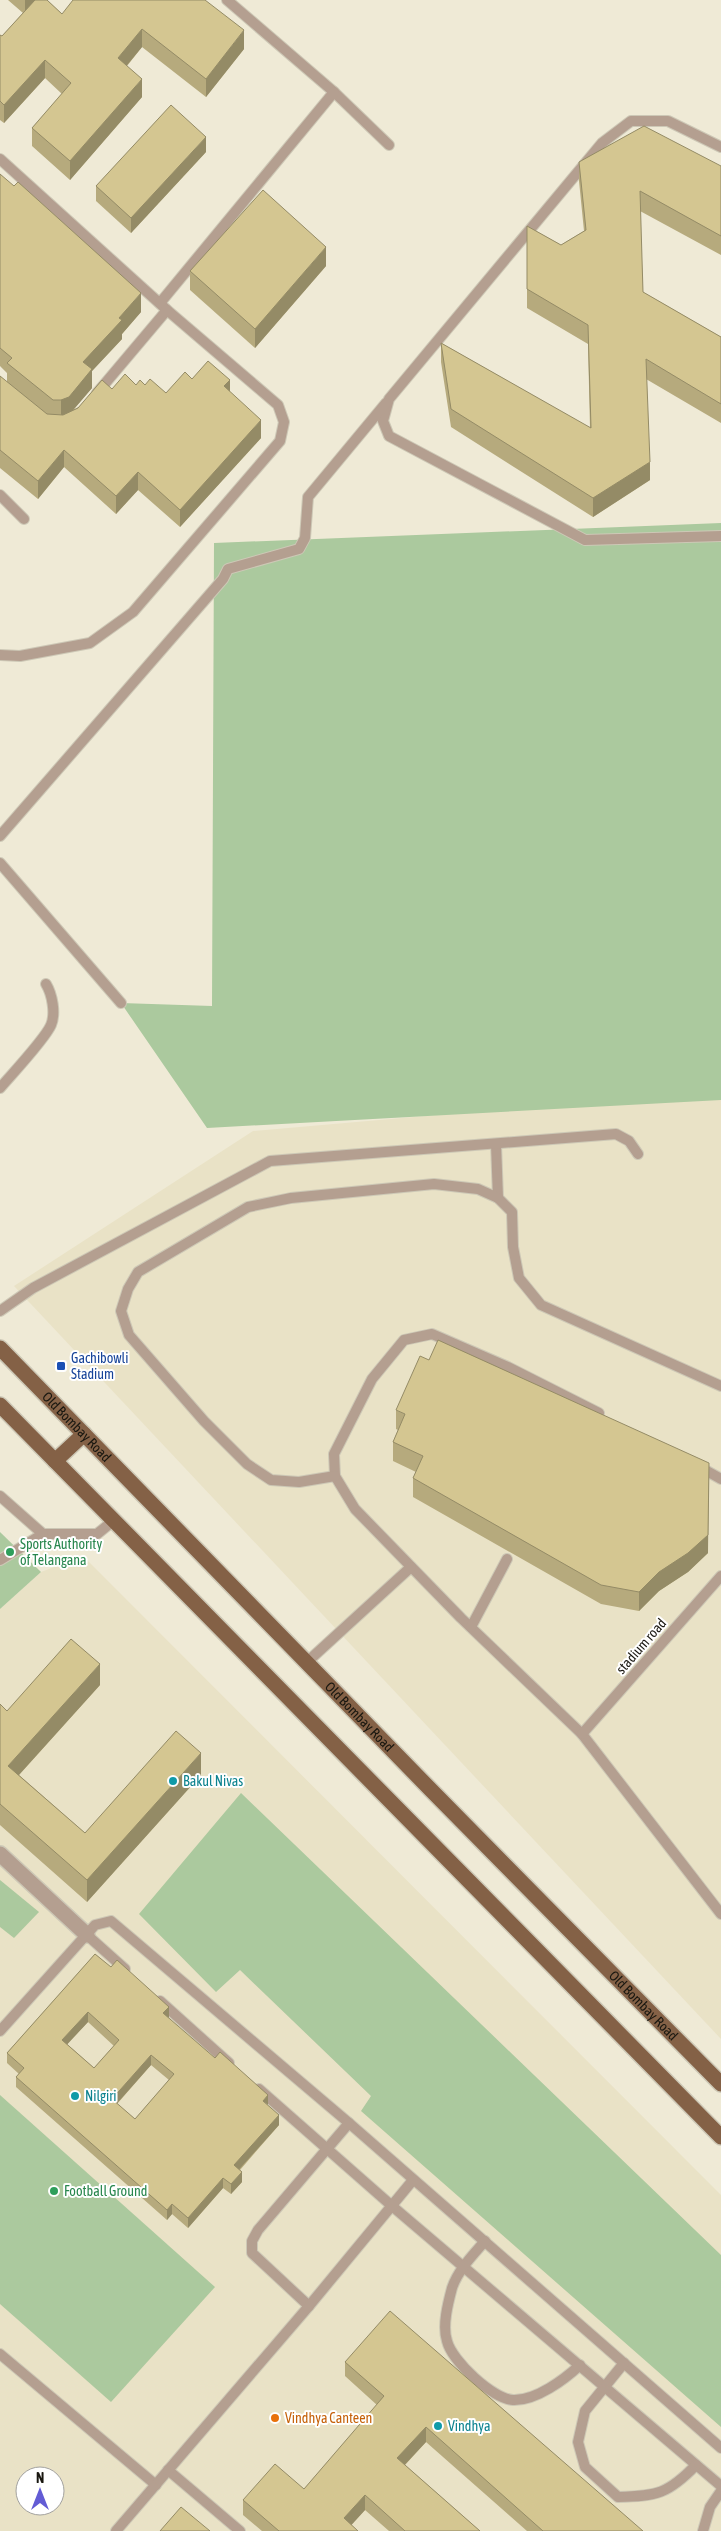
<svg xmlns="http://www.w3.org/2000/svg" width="721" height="2531" font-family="'Asap Condensed',sans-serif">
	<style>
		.built { fill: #e9e2c6; fill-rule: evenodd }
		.green { fill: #abc99e }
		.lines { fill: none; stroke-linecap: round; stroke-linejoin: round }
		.lane-casing { stroke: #cdc8b6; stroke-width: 12 }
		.street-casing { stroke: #cdc8b6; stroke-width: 18 }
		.primary-casing { stroke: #cdc8b6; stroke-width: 18 }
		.lane { stroke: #b49f90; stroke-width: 10 }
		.street { stroke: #b49f90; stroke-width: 15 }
		.primary { stroke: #846146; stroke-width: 15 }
		.wall { fill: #b6aa7d; fill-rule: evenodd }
		.shaded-wall { fill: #948b66 }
		.building { fill: #d4c691; stroke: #948b66; fill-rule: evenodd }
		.transit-dot { fill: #1a4fb4; stroke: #fff; stroke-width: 2 }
		.leisure-dot { fill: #2e9e5b; stroke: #fff; stroke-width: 2 }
		.culture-dot { fill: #0f9aa8; stroke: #fff; stroke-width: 2 }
		.food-dot { fill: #e8710a; stroke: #fff; stroke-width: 2 }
		.labels { text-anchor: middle; stroke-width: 4; stroke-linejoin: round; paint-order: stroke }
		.transit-label { font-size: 14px; fill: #164399; stroke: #fff; text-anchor: start }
		.street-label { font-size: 14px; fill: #191710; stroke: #fff }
		.leisure-label { font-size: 14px; fill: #27864d; stroke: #fff; text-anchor: start }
		.culture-label { font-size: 14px; fill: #0d838f; stroke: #fff; text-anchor: start }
		.food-label { font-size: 14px; fill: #c56008; stroke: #fff; text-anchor: start }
	</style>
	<rect width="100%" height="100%" fill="#efead6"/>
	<!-- built -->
	<g class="built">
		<path d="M721,1090v949l-707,-753 239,-155z"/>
		<path d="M83,1556l638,639v336h-721v-922l41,-37zM25,2476h30v30h-30z"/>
	</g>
	<!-- green -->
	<g class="green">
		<path d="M721,523v577l-514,28 -86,-125 91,3 2,-463z"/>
		<path d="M0,1532l41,40 -41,37z"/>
		<path d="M241,1793l480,462v172l-360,-316 10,-15 -131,-126 -24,22 -77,-78z"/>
		<path d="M0,1880l39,32 -25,26 -14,-11z"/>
		<path d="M0,2095l215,192 -104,115 -111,-98z"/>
	</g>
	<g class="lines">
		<!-- lane casing -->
		<g class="lane-casing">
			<g id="lane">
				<path d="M227,0l107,92 55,53"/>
				<path d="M721,147l-53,-26h-37l-29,22 -213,256 -6,22 6,15 196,104 136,-4"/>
				<path d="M0,159l167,151 111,95 6,17 -4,19 -147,171 -43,31 -70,13 -20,-1"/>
				<path d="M160,303l174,-211"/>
				<path d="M97,393l70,-83"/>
				<path d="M0,495l24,24"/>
				<path d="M0,836l223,-257 5,-10 71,-20 6,-11 3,-41 78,-94"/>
				<path d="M0,863l121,140"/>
				<path d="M0,1088c12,-14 45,-49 51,-63 5,-12 1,-31 -5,-41"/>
				<path d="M496,1144l2,54"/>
				<path d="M0,1311l33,-23 237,-127 346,-27 13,7 9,13"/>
				<path d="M599,1413l-91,-46 -76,-33 -28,6 -32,39 -38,75 1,22 20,33 106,109 121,116 139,180"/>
				<path d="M698,1466l23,13"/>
				<path d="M335,1476l-36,6 -28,-2 -24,-16 -43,-43 -75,-86 -8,-24 7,-22 10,-17 110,-65 43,-9 143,-14 44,5 20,9 14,14 1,35 6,31 22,27 180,81"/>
				<path d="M0,1496l43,38h54l16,-13"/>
				<path d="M0,1560l43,-26"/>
				<path d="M471,1627l36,-68"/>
				<path d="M306,1663l105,-96"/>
				<path d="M582,1734l139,-158"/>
				<path d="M87,1935l38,34"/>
				<path d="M160,2001l69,62"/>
				<path d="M0,2031l95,-106 16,-4 238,202 372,325"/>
				<path d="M259,2089l133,117 329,280"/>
				<path d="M485,2241c-12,14 -27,29 -33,47 -4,15 -10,38 -5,53 5,20 46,58 66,59 23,1 52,-21 67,-35"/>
				<path d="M309,2306l-57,-53v-12l6,-11 91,-107"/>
				<path d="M0,2354l156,131"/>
				<path d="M624,2363l-39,48 -7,31 7,25 33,30c39,-1 50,-3 78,-32"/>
				<path d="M168,2470l72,61"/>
				<path d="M116,2531l193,-225 104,-126"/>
				<path d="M703,2531l7,-24 11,-16"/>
			</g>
		</g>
		<!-- street casing -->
		<g class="street-casing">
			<path id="street" d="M0,1854l87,81"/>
		</g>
		<!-- primary casing -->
		<g class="primary-casing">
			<g id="primary">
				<path id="s1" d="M0,1348l431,442 290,294"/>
				<path d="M0,1405l721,732"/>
				<path d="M55,1461l29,-27"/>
			</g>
		</g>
		<!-- lane -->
		<use href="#lane" class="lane"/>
		<!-- street -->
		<use href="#street" class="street"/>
		<!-- primary -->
		<use href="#primary" class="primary"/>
	</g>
	<!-- wall -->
	<g class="wall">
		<path d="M8,0h39l15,14 182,35 -38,48 -64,-50 -15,19 15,31 -72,83 -38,-34v-18l30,-34 -17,-16 -41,45 -4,-3v-85l2,1 21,-23z"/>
		<path d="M206,152l-75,81 -35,-32v-15z"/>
		<path d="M579,162l142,4v89l-81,-44 3,81 78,45v86l-75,-44 4,101 -57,37 -142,-90 -10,-65v-19l149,85 -2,-84 -61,-36v-82l34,19 23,-14 -5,-50z"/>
		<path d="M0,174l141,138 -19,22v5l-30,32v17l-19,22 39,-21 24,-4h9l21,8 26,-14 38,13 31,46 -81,89 -42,-37 -22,24 -52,-47 -26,32 -38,-31v-92l7,6v-9l-7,-7z"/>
		<path d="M326,266l-71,82 -65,-58v-19z"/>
		<path d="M396,1410l312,143 -20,19 -29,19 -20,20 -38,-7 -188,-107v-19l3,-6 -23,-11v-19l5,-12 -2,-1z"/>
		<path d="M100,1685l-81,90 66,58 116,-58 -114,127 -87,-77v-121l7,7z"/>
		<path d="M95,1954l74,63 -1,1 100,88 11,19 -39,45 2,12 -11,12 -8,-6 -35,40 -16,-14 -5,6 -151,-133v-10l3,-3 -12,-11v-10zM88,2022l26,24 -20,22 -27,-24zM151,2065l18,15 -34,39 -18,-15z"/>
		<path d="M345,2362l298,169h-116l-101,-89 -21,23 75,66h-91l-24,-21 -14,15 7,6h-96l-19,-16v-15l61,-11 73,-84 -32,-29z"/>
	</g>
	<!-- shaded-wall -->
	<g class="shaded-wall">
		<path d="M25,0h14l-14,15z"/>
		<path d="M142,29v18l-24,29v-18z"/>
		<path d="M244,30v19l-38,48v-18z"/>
		<path d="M45,60v18l-41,45v-18z"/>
		<path d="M142,79v18l-72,83v-19z"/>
		<path d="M206,137v15l-75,81v-15z"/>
		<path d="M326,247v19l-71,82v-19z"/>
		<path d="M141,293v19l-19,22v5l-30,32v17l-23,27 -8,4v-19l22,-38 36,-44z"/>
		<path d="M230,380v18l-6,-12z"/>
		<path d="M261,420v18l-81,89v-17z"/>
		<path d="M64,450v17l-26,32v-18z"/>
		<path d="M650,462v18l-57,37v-19z"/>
		<path d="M138,472v18l-22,24v-18z"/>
		<path d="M709,1463l-1,90 -20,19 -29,19 -20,20v-19l20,-20z"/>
		<path d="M100,1664v21l-92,102v-21z"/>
		<path d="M201,1753v22l-114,127v-22z"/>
		<path d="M169,2007v10l-6,6v-10z"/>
		<path d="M88,2012v10l-26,28v-10z"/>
		<path d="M151,2055v10l-39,44v-10z"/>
		<path d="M268,2095v10l-5,-4z"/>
		<path d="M279,2115v10l-45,50v-10z"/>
		<path d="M242,2172v10l-11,12v-10z"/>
		<path d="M223,2178v10l-35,40v-10z"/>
		<path d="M172,2204v10l-5,6v-10z"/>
		<path d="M426,2427v15l-29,31v-15z"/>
		<path d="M365,2495v15l-19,21 -2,-13z"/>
	</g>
	<!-- building -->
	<g class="building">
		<path d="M35,0h12l15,14 11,-14h132l39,30 -38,49 -64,-50 -24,29 24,21 -72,82 -38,-33 39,-45 -26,-23 -41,45 -4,-4v-66l2,1z"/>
		<path d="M171,105l35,32 -75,81 -35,-32z"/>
		<path d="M644,126l77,40v70l-81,-45 3,101 78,45v67l-75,-45 4,103 -57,36 -142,-89 -10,-66 150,85 -3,-103 -61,-36v-63l34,19 25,-15 -7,-68z"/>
		<path d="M0,174l14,12 4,-4 123,111 -22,25 3,2 -39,42 9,7 -23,28 -8,3h-8l-46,-37 5,-5 -12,-10z"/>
		<path d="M263,190l63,57 -71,82 -65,-58z"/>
		<path d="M208,361l22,19 -6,6 37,34 -81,90 -42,-38 -22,24 -52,-46 -26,31 -38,-31v-74l47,38 16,1 15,-7 24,-28 10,9 13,-15 11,11 4,-5 5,5 5,-6 16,14 19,-21 7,7z"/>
		<path d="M438,1340l271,123 -1,72 -20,18 -29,19 -20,20 -38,-7 -188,-107 10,-22 -30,-14 12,-28 -9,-4 24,-54 9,4z"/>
		<path d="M71,1639l29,25 -92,102 77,67 91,-102 25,22 -114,127 -87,-76v-100l7,7z"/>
		<path d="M95,1954l16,13 6,-7 52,47 -6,6 52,45 5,-6 48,43 -5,6 16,14 -45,50 8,7 -11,12 -8,-6 -35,40 -16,-14 -5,6 -151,-133 8,-9 -17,-15zM88,2012l31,28 -25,28 -32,-28zM151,2055l23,19 -39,45 -23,-20z"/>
		<path d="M390,2311l253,220h-100l-117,-104 -29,31 83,73h-75l-40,-36 -21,23 14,13h-79l-36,-31 32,-36 29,25 80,-93 -39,-34z"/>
		<path d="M181,2507l29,24h-50z"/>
	</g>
	<!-- markers -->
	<rect class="transit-dot" x="56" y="1361" width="10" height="10" rx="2.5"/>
	<g class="leisure-dot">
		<circle cx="10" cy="1552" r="5"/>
		<circle cx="54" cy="2191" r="5"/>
	</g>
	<g class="culture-dot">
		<circle cx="173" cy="1781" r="5"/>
		<circle cx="75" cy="2096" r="5"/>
		<circle cx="438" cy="2426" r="5"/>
	</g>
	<circle class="food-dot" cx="275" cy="2418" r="5"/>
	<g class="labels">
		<!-- transit labels -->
		<g class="transit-label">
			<text x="71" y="1363">Gachibowli<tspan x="71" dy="16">Stadium</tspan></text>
		</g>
		<!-- street labels -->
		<g class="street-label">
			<text dy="5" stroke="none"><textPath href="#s1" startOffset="110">Old Bombay Road</textPath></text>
			<text transform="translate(641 1646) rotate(-49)" y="5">stadium road</text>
			<text dy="5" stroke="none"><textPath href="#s1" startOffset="515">Old Bombay Road</textPath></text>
			<text dy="5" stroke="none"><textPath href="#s1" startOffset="920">Old Bombay Road</textPath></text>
		</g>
		<!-- leisure labels -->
		<g class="leisure-label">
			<text x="20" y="1549">Sports Authority<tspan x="20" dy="16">of Telangana</tspan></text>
			<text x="64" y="2196">Football Ground</text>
		</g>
		<!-- culture labels -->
		<g class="culture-label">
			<text x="183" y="1786">Bakul Nivas</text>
			<text x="85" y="2101">Nilgiri</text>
			<text x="448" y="2431">Vindhya</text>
		</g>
		<!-- food labels -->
		<g class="food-label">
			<text x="285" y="2423">Vindhya Canteen</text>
		</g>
	</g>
	<!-- north arrow -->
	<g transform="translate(40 2491)"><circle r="24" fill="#ffffff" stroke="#a3a29f"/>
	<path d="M0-4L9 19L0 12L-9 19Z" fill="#635cd5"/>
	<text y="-8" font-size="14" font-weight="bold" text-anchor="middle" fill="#191710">N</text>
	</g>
</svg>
